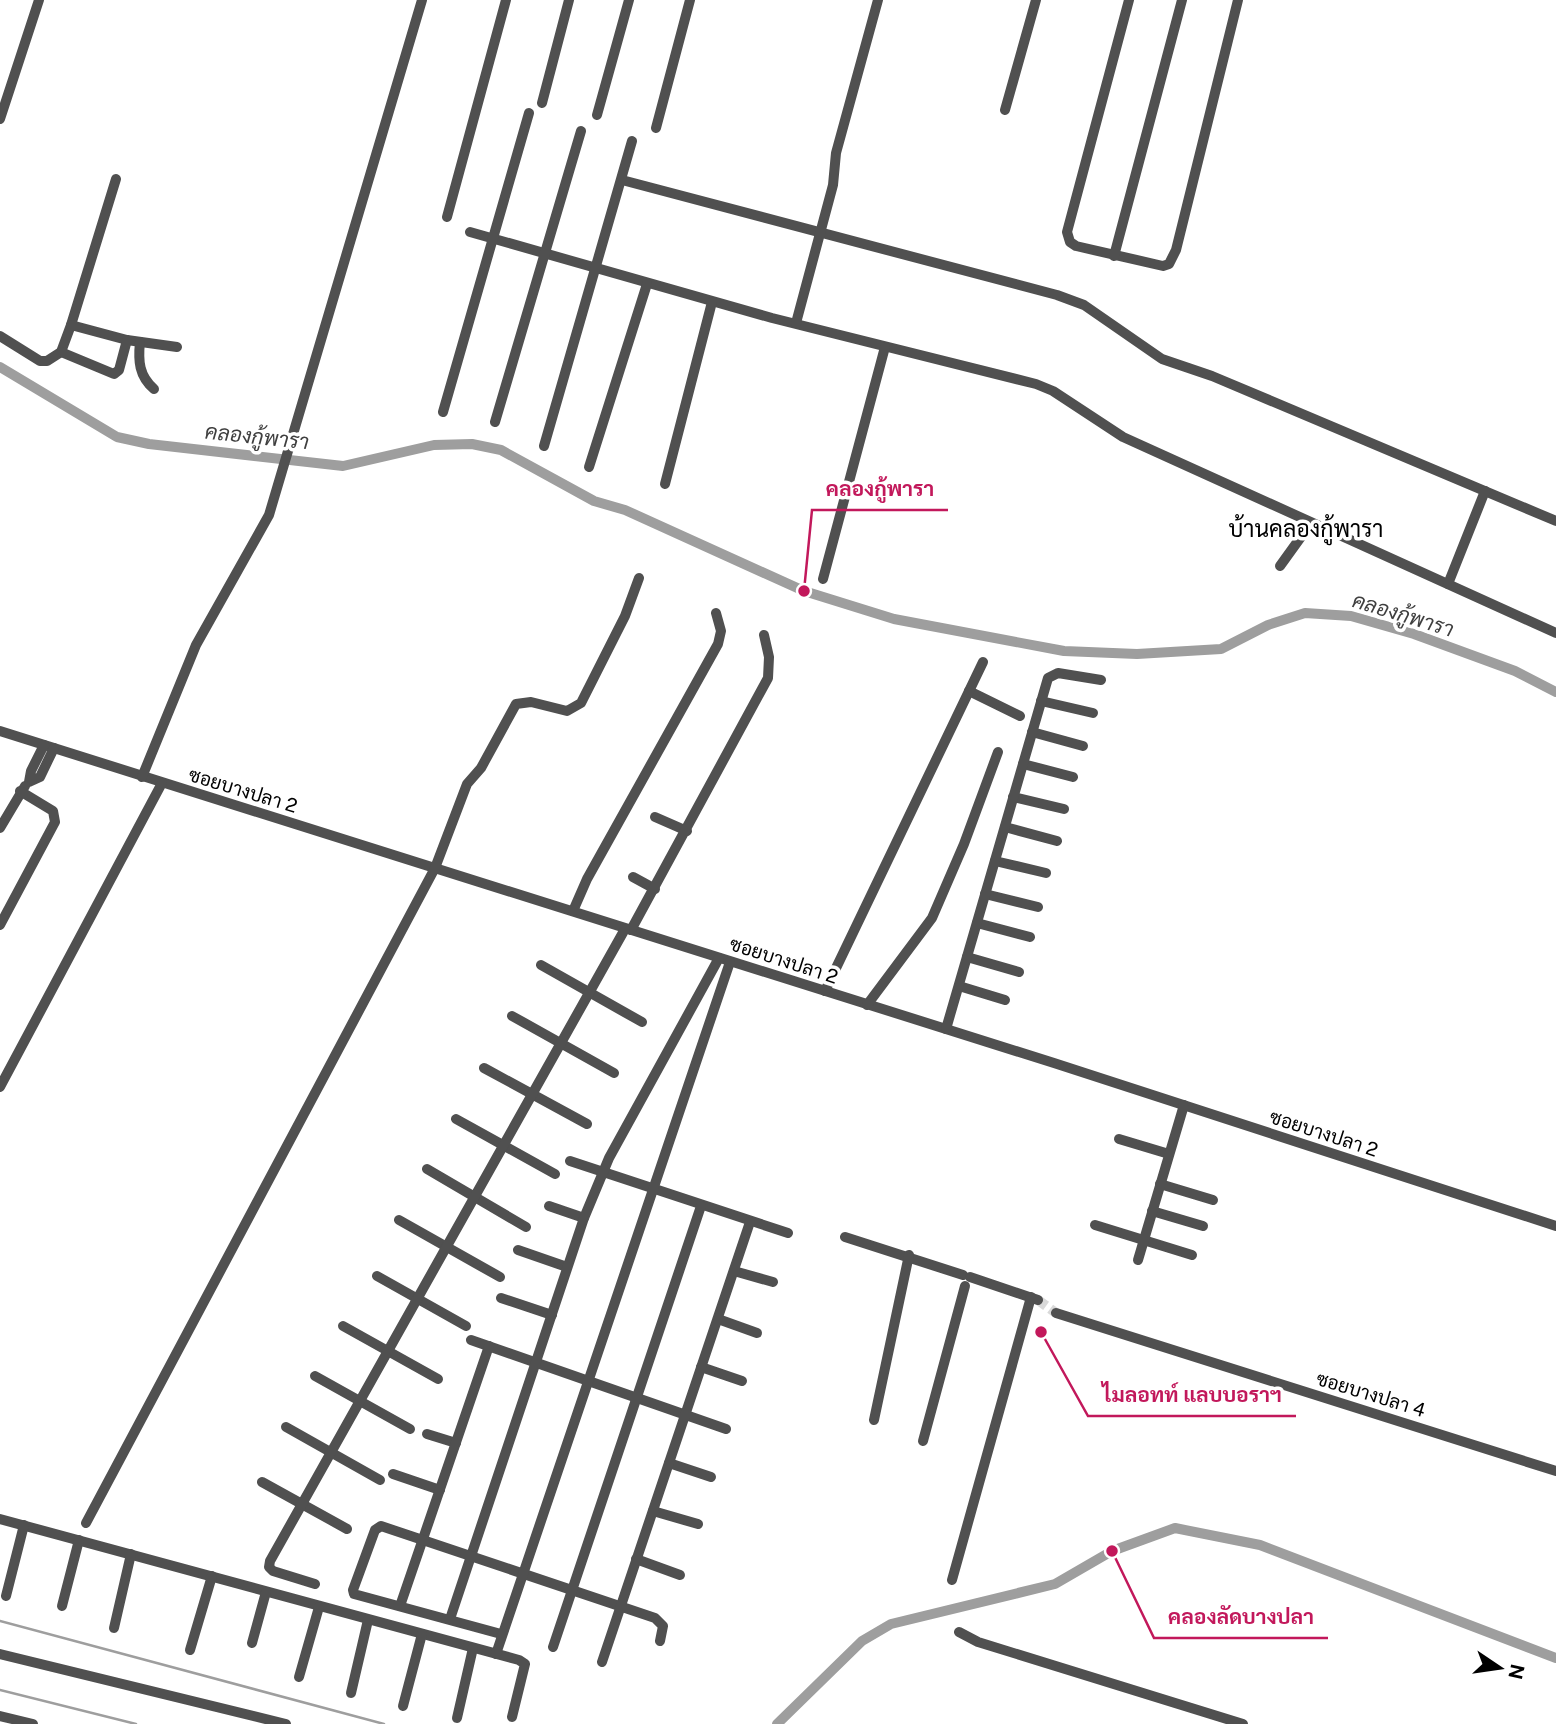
<svg xmlns="http://www.w3.org/2000/svg" width="1556" height="1724" font-family="'Public Sans',Sarabun,sans-serif">
	<style>
		.lines { fill: none; stroke-linecap: round; stroke-linejoin: round }
		.stream { stroke: #9e9e9e; stroke-width: 2.5 }
		.canal { stroke: #9e9e9e; stroke-width: 10 }
		.minor-tunnel { stroke: #d9d9d9; stroke-width: 10; stroke-dasharray: 10 5; stroke-linecap: butt }
		.minor { stroke: #505050; stroke-width: 10 }
		.labels { text-anchor: middle; stroke-width: 7; stroke-linejoin: round; paint-order: stroke }
		.street-label { font-size: 19px; fill: #000; stroke: #fff }
		.water-label { font-size: 21px; font-style: italic; fill: #3f3f3f; stroke: #fff }
		.quarter-label { font-size: 23px; fill: #000; stroke: #fff }
		.leader { fill: none; stroke: #c2185b; stroke-width: 2.5 }
		.callout-dot { fill: #c2185b; stroke: #fff; stroke-width: 2.5 }
		.callout-label { font-size: 21px; text-anchor: middle; font-weight: bold; fill: #c2185b; stroke: #fff; stroke-width: 7; stroke-linejoin: round; paint-order: stroke }
	</style>
	<rect width="100%" height="100%" fill="#fff"/>
	<g class="lines">
		<!-- stream -->
		<g class="stream">
			<path d="M0,1621l384,103"/>
			<path d="M0,1690l136,34"/>
		</g>
		<!-- canal -->
		<g class="canal">
			<path d="M0,367l117,70 32,7 194,22 91,-21 38,-1 29,6 93,51 31,9 179,81 90,28 170,32 73,3 84,-5 47,-24 37,-12 46,3 63,18 101,37 41,21"/>
			<path d="M777,1724l85,-83 29,-17 164,-40 57,-33 63,-23 85,17 296,113"/>
		</g>
		<!-- minor-tunnel -->
		<path class="minor-tunnel" d="M1038,1300l18,13"/>
		<!-- minor -->
		<g class="minor">
			<path d="M1129,0l-62,232 3,10 6,4 87,20 6,-2 7,-14 62,-250"/>
			<path d="M542,103l27,-103"/>
			<path d="M1005,110l31,-110"/>
			<path d="M597,115l32,-115"/>
			<path d="M0,119l39,-119"/>
			<path d="M656,128l34,-128"/>
			<path d="M622,180l435,115 27,10 78,54 50,17 344,145"/>
			<path d="M447,217l59,-217"/>
			<path d="M470,232l302,86 264,66 17,7 70,46 433,196"/>
			<path d="M1114,256l68,-256"/>
			<path d="M796,323l37,-138 3,-32 42,-153"/>
			<path d="M71,325l45,-146"/>
			<path d="M0,336l40,25h7l14,-9 10,-27 56,15 50,7"/>
			<path d="M140,342c-2,19 -1,34 14,47"/>
			<path d="M61,352l53,22 5,-4 8,-30"/>
			<path d="M443,412l86,-299"/>
			<path d="M495,422l86,-291"/>
			<path d="M544,446l88,-305"/>
			<path d="M589,467l58,-183"/>
			<path d="M665,484l47,-182"/>
			<path d="M1280,566l31,-43"/>
			<path d="M823,579l62,-232"/>
			<path d="M1448,584l37,-93"/>
			<path d="M969,691l51,25"/>
			<path d="M1041,701l52,12"/>
			<path d="M0,731l1054,332 502,163"/>
			<path d="M1032,732l51,14"/>
			<path d="M44,745l-13,26 -2,11 11,-5 14,-29"/>
			<path d="M1023,764l50,13"/>
			<path d="M142,777l54,-132 73,-130 153,-515"/>
			<path d="M1013,797l51,12"/>
			<path d="M655,817l32,14"/>
			<path d="M1005,827l52,14"/>
			<path d="M0,828l25,-42"/>
			<path d="M995,861l51,12"/>
			<path d="M633,877l22,12"/>
			<path d="M985,894l53,13"/>
			<path d="M573,911l14,-32 131,-235 3,-13 -5,-18"/>
			<path d="M977,923l53,14"/>
			<path d="M0,925l55,-103 -2,-11 -33,-20"/>
			<path d="M631,930l137,-252 1,-21 -5,-22"/>
			<path d="M967,957l52,15"/>
			<path d="M541,965l101,57"/>
			<path d="M959,986l46,14"/>
			<path d="M825,991l158,-329"/>
			<path d="M867,1005l65,-87 32,-74 34,-92"/>
			<path d="M512,1016l102,57"/>
			<path d="M946,1029l102,-351 10,-5 43,7"/>
			<path d="M484,1068l103,56"/>
			<path d="M0,1087l162,-304"/>
			<path d="M456,1119l99,55"/>
			<path d="M1119,1139l50,15"/>
			<path d="M570,1161l218,72"/>
			<path d="M427,1169l99,58"/>
			<path d="M1160,1184l53,16"/>
			<path d="M549,1206l35,12"/>
			<path d="M1152,1211l51,15"/>
			<path d="M399,1220l101,57"/>
			<path d="M1095,1225l97,30"/>
			<path d="M845,1237l118,38"/>
			<path d="M518,1250l49,17"/>
			<path d="M1138,1260l46,-155"/>
			<path d="M734,1271l39,11"/>
			<path d="M377,1276l89,50"/>
			<path d="M970,1277l68,23"/>
			<path d="M501,1298l51,17"/>
			<path d="M1056,1313l500,158"/>
			<path d="M718,1319l39,14"/>
			<path d="M343,1326l95,53"/>
			<path d="M471,1340l255,89"/>
			<path d="M701,1367l41,14"/>
			<path d="M315,1376l95,53"/>
			<path d="M874,1420l35,-165"/>
			<path d="M286,1427l94,53"/>
			<path d="M427,1434l29,9"/>
			<path d="M923,1441l42,-155"/>
			<path d="M669,1463l42,14"/>
			<path d="M393,1474l47,16"/>
			<path d="M262,1482l85,47"/>
			<path d="M653,1511l45,13"/>
			<path d="M0,1519l519,141 6,4 -13,53"/>
			<path d="M86,1523l349,-655 32,-84 14,-16 35,-64 15,-2 36,9 14,-8 44,-87 14,-38"/>
			<path d="M636,1559l44,16"/>
			<path d="M952,1580l79,-283"/>
			<path d="M315,1584l-42,-13 -4,-4 1,-6 355,-632"/>
			<path d="M6,1596l18,-71"/>
			<path d="M62,1606l17,-66"/>
			<path d="M400,1606l89,-260"/>
			<path d="M450,1619l134,-401 25,-60 110,-200"/>
			<path d="M114,1628l17,-74"/>
			<path d="M959,1632l19,10 265,82"/>
			<path d="M501,1634l-147,-40 -1,-4 22,-60 6,-4 274,92 8,8 -3,15"/>
			<path d="M252,1643l14,-51"/>
			<path d="M553,1647l148,-441"/>
			<path d="M190,1650l22,-74"/>
			<path d="M0,1654l286,70"/>
			<path d="M496,1654l234,-692"/>
			<path d="M602,1662l148,-440"/>
			<path d="M299,1677l20,-70"/>
			<path d="M351,1693l17,-73"/>
			<path d="M403,1706l19,-72"/>
			<path d="M0,1716l33,8"/>
			<path d="M457,1718l16,-70"/>
		</g>
	</g>
	<g class="labels">
		<!-- street labels -->
		<g class="street-label">
			<text transform="translate(243 790) rotate(17)" y="7">ซอยบางปลา 2</text>
			<text transform="translate(784 960) rotate(18)" y="7">ซอยบางปลา 2</text>
			<text transform="translate(1324 1133) rotate(18)" y="7">ซอยบางปลา 2</text>
			<text transform="translate(1371 1394) rotate(17)" y="7">ซอยบางปลา 4</text>
		</g>
		<!-- water labels -->
		<g class="water-label">
			<text transform="translate(257 437) rotate(6)" y="7">คลองกู้พารา</text>
			<text transform="translate(1403 615) rotate(17)" y="7">คลองกู้พารา</text>
		</g>
		<!-- quarter labels -->
		<g class="quarter-label">
			<text x="1306" y="537">บ้านคลองกู้พารา</text>
		</g>
	</g>
	<!-- callouts -->
	<path class="leader" d="M804 591L812 510H948M1041 1332L1088 1416H1296M1112 1551L1154 1638H1328"/>
	<g class="callout-dot">
		<circle cx="804" cy="591" r="7"/>
		<circle cx="1041" cy="1332" r="7"/>
		<circle cx="1112" cy="1551" r="7"/>
	</g>
	<g class="callout-label">
		<text x="880" y="496">คลองกู้พารา</text>
		<text x="1192" y="1402">ไมลอทท์ แลบบอราฯ</text>
		<text x="1241" y="1624">คลองลัดบางปลา</text>
	</g>
	<!-- north arrow -->
	<g transform="translate(1500 1668) rotate(103)" stroke="#ffffff" stroke-width="5" paint-order="stroke">
	<path d="M0-5L12 26L0 18L-12 26Z" fill="#000000"/>
	<text y="-10" font-size="19" font-weight="bold" text-anchor="middle" fill="#000000">N</text>
	</g>
</svg>
